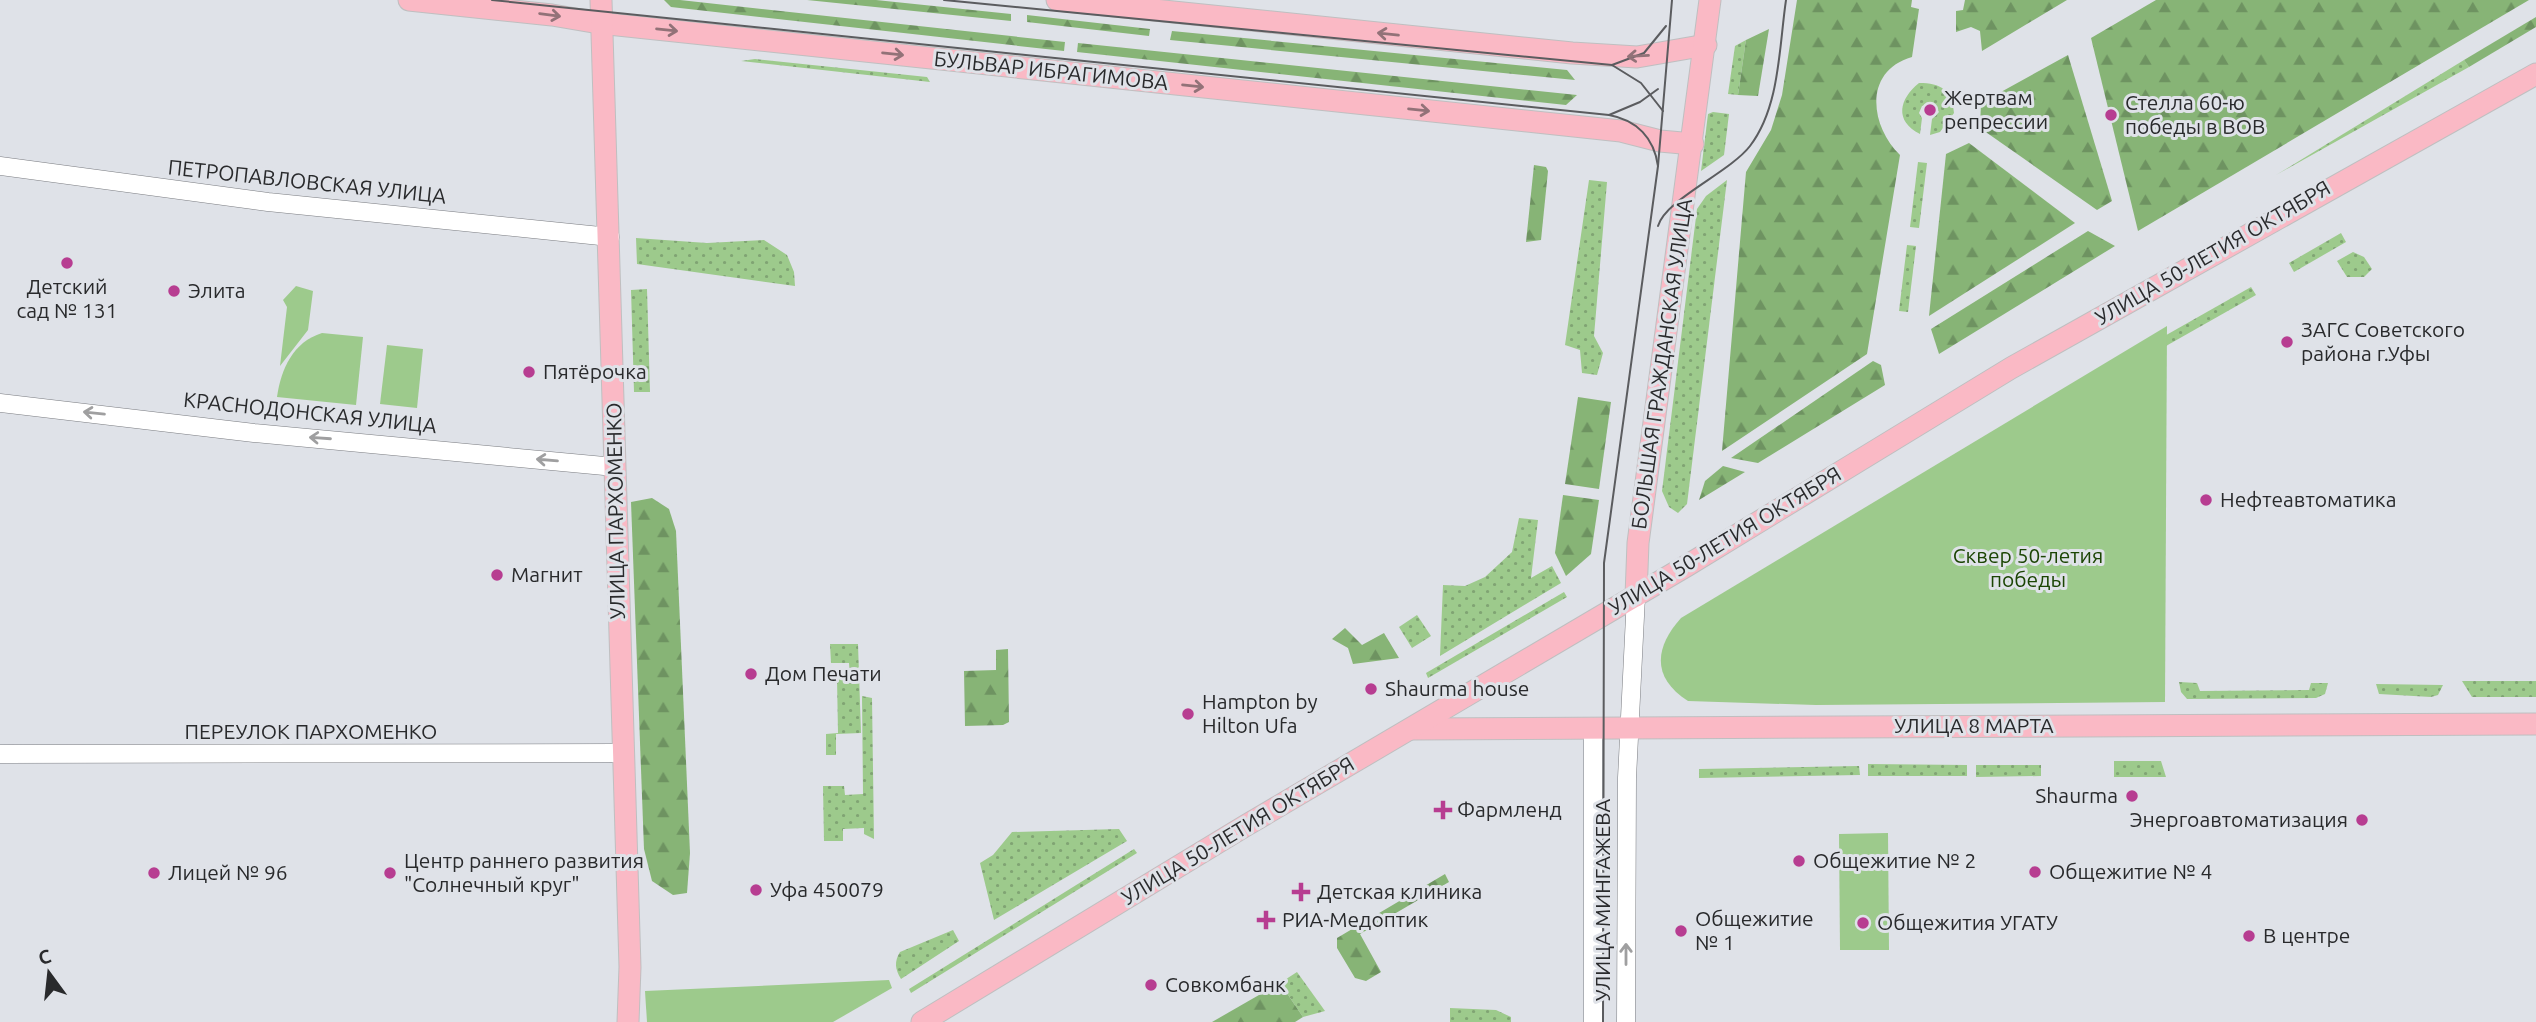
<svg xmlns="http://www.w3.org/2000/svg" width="2536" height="1022" font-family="Ubuntu,sans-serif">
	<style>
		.grass { fill: url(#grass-dots) }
		.forest { fill: url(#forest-firs) }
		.green { fill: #9dca8c }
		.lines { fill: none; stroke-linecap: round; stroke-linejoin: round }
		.minor-casing { stroke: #7a7c81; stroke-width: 19 }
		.major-casing { stroke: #bfbfc0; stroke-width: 23 }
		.minor { stroke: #fff; stroke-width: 18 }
		.major { stroke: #fab9c5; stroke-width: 21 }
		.tram { stroke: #5b5c5f; stroke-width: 2 }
		.oneway { stroke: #927278 }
		.oneway2 { stroke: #9f9fa0 }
		.poi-dot { fill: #b73d91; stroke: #dfe2e8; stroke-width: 2.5 }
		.labels { text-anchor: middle; stroke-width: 6; stroke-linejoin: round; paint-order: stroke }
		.street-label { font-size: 21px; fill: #292a2c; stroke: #dfe2e8 }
		.poi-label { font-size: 21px; fill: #292a2c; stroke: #dfe2e8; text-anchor: start }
		.park-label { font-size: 21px; fill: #1b4503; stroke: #dfe2e8 }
	</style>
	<defs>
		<pattern id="grass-dots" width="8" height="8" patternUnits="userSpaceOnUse" patternTransform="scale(1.75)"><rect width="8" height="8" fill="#9dca8c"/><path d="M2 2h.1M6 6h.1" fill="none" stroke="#80a473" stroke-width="1.8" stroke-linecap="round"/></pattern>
		<pattern id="forest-firs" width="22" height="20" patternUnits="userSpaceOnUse" patternTransform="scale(1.75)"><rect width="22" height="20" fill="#87b476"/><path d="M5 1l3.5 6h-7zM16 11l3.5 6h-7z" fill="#6e9361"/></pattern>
	</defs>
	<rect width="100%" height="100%" fill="#dfe2e8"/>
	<!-- grass -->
	<g class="grass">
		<path d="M1746,40l-8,55 -10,-1 7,-48z"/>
		<path d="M755,59l172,18 3,5 -189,-21z"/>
		<path d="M2464,60l5,7 -193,108z"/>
		<path d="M1919,83c22,0 33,7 35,30l-14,19 -10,3 2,-16 7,-7 -6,-9 -11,3 -3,7 3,5 -2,16c-26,-13 -21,-35 -1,-51z"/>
		<path d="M1713,112l16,2 -5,41 -23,16 7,-57z"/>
		<path d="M1918,162l9,1 -8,65 -9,-1z"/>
		<path d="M1589,180l18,2 -13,154 9,17 -6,22 -15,-2 -2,-23 -15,-5z"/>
		<path d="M1727,180l-40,324 -9,9 -9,-6 -7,-16 35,-282 9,-13z"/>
		<path d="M2341,233l5,9 -52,30 -5,-9z"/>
		<path d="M636,238l71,5 57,-3 23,15 7,17 1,14 -158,-22z"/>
		<path d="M1907,245l9,1 -8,66 -9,-1z"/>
		<path d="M2353,252l11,5 8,12 -8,8h-17l-10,-16z"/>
		<path d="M2251,287l5,8 -90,51 -5,-8z"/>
		<path d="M647,289l3,103h-16l-3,-102z"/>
		<path d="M1519,518l19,2 -7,58 21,-12 9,17 -121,73 3,-71 22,1 20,-9 27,-25z"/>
		<path d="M1564,592l3,5 -139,81 -2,-5z"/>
		<path d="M1417,615l14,21 -19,12 -13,-21z"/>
		<path d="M830,644h28l3,89 -25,1v21h-10v-21l12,-1 -1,-55 13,-1 -1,-14h-18z"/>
		<path d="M2462,681h74v16h-64z"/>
		<path d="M2179,682l18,1 3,8 109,-1 2,-7h17l-3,11 -9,4 -129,1 -6,-7z"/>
		<path d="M2376,684l67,1 -5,10 -7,2 -52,-3z"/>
		<path d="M862,696l10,2 2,141 -10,-5v-6l-21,1v12h-19l-1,-55h21l1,9 18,-1z"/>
		<path d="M2114,761h47l5,16h-52z"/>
		<path d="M1868,764l99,1v11h-99z"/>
		<path d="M1976,765h65v11l-65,1z"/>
		<path d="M1859,766l1,9 -161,3v-9z"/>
		<path d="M1119,829l8,12 -133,79 -14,-57 13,-8 19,-23z"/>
		<path d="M1134,849l3,4 -226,140 -2,-4z"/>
		<path d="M953,930l6,11 -58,38c-6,-10 -7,-17 -1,-27z"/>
		<path d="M1297,972l28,39 -22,6 -23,-34z"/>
		<path d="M1450,1008l46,2 15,7v5h-61z"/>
	</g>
	<!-- forest -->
	<g class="forest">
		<path d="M664,0h16l385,42 -1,9 -393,-44z"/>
		<path d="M807,0h69l135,14v7z"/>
		<path d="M1797,0h115l-1,7 8,2 -7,48c-49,14 -42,69 -12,98l-33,199 -145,97 24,-279 25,-42 11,-35z"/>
		<path d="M1965,0h102l-85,51 -2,-20 -9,-4 -15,5v-21l7,-1z"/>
		<path d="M2156,0h373l-391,231 -47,-193z"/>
		<path d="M1027,15l123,14 -1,7 -122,-14z"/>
		<path d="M2536,17v10l-67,40 -5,-7z"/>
		<path d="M1769,29l-11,67 -20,-1 8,-55z"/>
		<path d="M1172,31l395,39 8,10 -405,-40z"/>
		<path d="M1078,43l499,52 -11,10 -489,-53z"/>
		<path d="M2068,55l44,146 -15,9 -117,-82 1,-25z"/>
		<path d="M1969,143l106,80 -146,93 17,-162z"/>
		<path d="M1534,165l12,2 2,4 -7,69 -15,2z"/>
		<path d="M2088,231l27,15 -176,108 -8,-25z"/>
		<path d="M1873,361l8,4 4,20 -127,78 -27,-5z"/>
		<path d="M1578,397l33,5 -12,87 -34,-5z"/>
		<path d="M1723,466l22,6 -46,28 6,-19z"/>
		<path d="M1563,495l36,5 -8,54 -25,22 -11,-23z"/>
		<path d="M652,498l17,11 7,22 14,322 -3,40 -14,2 -21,-14 -8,-32 -13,-347z"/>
		<path d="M1345,628l17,17 22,-12 15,25 -46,6 -5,-16 -16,-9z"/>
		<path d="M1008,649l1,73 -6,3 -38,1 -1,-55 32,-1v-20z"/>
		<path d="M1445,874l4,8 -89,52 21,38 -15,9 -11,-3 -18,-30v-10z"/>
		<path d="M1280,983l23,34 -8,5h-83z"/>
	</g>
	<!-- green -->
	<g class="green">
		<path d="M296,286l17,5 -5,39 -28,36 7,-59 -4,-7z"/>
		<path d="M2167,326l-2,376 -349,3 -128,-4c-36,-23 -34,-53 -7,-83z"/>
		<path d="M322,333l41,4 -7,68 -79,-8c4,-28 16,-55 45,-64z"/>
		<path d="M387,345l36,4 -6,59 -37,-4z"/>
		<path d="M1888,833l1,117h-49l-1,-116z"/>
		<path d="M889,980l3,8 -59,34h-186l-2,-31z"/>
	</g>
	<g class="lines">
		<!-- minor casing -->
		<g class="minor-casing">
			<g id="minor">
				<path d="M0,166l268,36 342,35"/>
				<path d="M0,403l254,30 361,34"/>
				<path d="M1593,730v292"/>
				<path d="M0,754l621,-1"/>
				<path d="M1626,1022l1,-244 9,-182"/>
			</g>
		</g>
		<!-- major casing -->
		<g class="major-casing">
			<g id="major">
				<path d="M409,0l143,15 47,8 1022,108 39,10 33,3"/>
				<path d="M601,0l29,967 -2,55"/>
				<path d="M1057,0l515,53 65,4 69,-12"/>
				<path d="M1636,596l2,-53 72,-543"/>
				<path d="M1412,729l1124,-5"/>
				<path d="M922,1022l323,-196 443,-261 323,-197 525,-294"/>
			</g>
		</g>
		<!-- minor -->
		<use href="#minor" class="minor"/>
		<!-- major -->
		<use href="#major" class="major"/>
		<!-- tram -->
		<g class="tram">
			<path d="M492,0l1117,115c28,5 45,23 49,51"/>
			<path d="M944,0l668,65 32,-12 22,-27"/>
			<path d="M1612,65l29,18 22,28"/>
			<path d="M1609,115l31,-13 18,-13"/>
			<path d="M1658,226c8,-27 71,-53 92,-80 30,-39 29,-99 36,-146"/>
			<path d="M1603,1022l1,-459 54,-397 14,-166"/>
		</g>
	</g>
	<!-- one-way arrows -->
	<defs><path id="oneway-shaft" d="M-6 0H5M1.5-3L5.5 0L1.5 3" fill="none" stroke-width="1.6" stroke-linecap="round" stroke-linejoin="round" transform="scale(1.75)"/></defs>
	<g class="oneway">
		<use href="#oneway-shaft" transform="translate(550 15) rotate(8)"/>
		<use href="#oneway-shaft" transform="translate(667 30) rotate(6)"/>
		<use href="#oneway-shaft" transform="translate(1388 34) rotate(-174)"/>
		<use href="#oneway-shaft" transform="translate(893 54) rotate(6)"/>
		<use href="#oneway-shaft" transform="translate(1638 56) rotate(177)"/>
		<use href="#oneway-shaft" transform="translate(1193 86) rotate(6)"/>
		<use href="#oneway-shaft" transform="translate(1419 110) rotate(6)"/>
	</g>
	<g class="oneway2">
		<use href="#oneway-shaft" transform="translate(94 413) rotate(-174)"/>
		<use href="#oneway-shaft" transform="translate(320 438) rotate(-176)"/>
		<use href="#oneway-shaft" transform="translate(547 460) rotate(-175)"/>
		<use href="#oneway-shaft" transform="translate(1626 954) rotate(-90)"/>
	</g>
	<!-- markers -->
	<g class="poi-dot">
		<circle cx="1930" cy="110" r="7"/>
		<circle cx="2111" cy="115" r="7"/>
		<circle cx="67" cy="263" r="7"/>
		<circle cx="174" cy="291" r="7"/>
		<circle cx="2287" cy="342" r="7"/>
		<circle cx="529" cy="372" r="7"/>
		<circle cx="2206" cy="500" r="7"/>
		<circle cx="497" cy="575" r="7"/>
		<circle cx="751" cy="674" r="7"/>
		<circle cx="1371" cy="689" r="7"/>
		<circle cx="1188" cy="714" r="7"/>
		<circle cx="2132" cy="796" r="7"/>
		<path d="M1439.5 799.5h7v7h7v7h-7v7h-7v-7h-7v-7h7z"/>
		<circle cx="2362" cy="820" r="7"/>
		<circle cx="1799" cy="861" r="7"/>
		<circle cx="2035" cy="872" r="7"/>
		<circle cx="154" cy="873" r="7"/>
		<circle cx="390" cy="873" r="7"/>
		<circle cx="756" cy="890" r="7"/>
		<path d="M1297.5 881.5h7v7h7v7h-7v7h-7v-7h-7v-7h7z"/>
		<path d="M1262.5 909.5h7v7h7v7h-7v7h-7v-7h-7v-7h7z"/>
		<circle cx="1863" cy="923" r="7"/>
		<circle cx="1681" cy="931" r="7"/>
		<circle cx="2249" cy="936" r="7"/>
		<circle cx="1151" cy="985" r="7"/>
	</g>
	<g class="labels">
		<!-- street labels -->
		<g class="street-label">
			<text transform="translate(1051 71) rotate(6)" y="7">БУЛЬВАР ИБРАГИМОВА</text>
			<text transform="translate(307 182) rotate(6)" y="7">ПЕТРОПАВЛОВСКАЯ УЛИЦА</text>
			<text transform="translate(2213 253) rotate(-30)" y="7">УЛИЦА 50-ЛЕТИЯ ОКТЯБРЯ</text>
			<text transform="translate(1662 364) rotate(-82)" y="7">БОЛЬШАЯ ГРАЖДАНСКАЯ УЛИЦА</text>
			<text transform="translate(310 413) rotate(6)" y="7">КРАСНОДОНСКАЯ УЛИЦА</text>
			<text transform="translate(616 511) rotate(-91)" y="7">УЛИЦА ПАРХОМЕНКО</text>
			<text transform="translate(1725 541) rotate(-31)" y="7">УЛИЦА 50-ЛЕТИЯ ОКТЯБРЯ</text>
			<text x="1974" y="733">УЛИЦА 8 МАРТА</text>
			<text x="311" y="739">ПЕРЕУЛОК ПАРХОМЕНКО</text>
			<text transform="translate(1238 831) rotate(-31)" y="7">УЛИЦА 50-ЛЕТИЯ ОКТЯБРЯ</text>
			<text transform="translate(1603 900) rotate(-90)" y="7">УЛИЦА МИНГАЖЕВА</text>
		</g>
		<!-- poi labels -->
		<g class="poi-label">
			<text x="1944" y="105">Жертвам<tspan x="1944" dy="24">репрессии</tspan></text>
			<text x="2125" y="110">Стелла 60-ю<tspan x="2125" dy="24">победы в ВОВ</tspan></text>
			<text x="67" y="294" text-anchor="middle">Детский<tspan x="67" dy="24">сад № 131</tspan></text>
			<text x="188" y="298">Элита</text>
			<text x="2301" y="337">ЗАГС Советского<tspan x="2301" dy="24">района г.Уфы</tspan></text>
			<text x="543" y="379">Пятёрочка</text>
			<text x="2220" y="507">Нефтеавтоматика</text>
			<text x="511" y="582">Магнит</text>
			<text x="765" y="681">Дом Печати</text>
			<text x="1385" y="696">Shaurma house</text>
			<text x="1202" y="709">Hampton by<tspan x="1202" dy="24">Hilton Ufa</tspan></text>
			<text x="2118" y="803" text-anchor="end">Shaurma</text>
			<text x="1457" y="817">Фармленд</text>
			<text x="2348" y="827" text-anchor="end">Энергоавтоматизация</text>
			<text x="404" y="868">Центр раннего развития<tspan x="404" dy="24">"Солнечный круг"</tspan></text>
			<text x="1813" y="868">Общежитие № 2</text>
			<text x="2049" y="879">Общежитие № 4</text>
			<text x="168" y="880">Лицей № 96</text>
			<text x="770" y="897">Уфа 450079</text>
			<text x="1317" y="899">Детская клиника</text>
			<text x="1695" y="926">Общежитие<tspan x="1695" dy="24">№ 1</tspan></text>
			<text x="1282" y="927">РИА-Медоптик</text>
			<text x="1877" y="930">Общежития УГАТУ</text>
			<text x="2263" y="943">В центре</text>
			<text x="1165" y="992">Совкомбанк</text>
		</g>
		<!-- park labels -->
		<g class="park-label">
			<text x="2028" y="563">Сквер 50-летия<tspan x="2028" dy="24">победы</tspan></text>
		</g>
	</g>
	<!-- north arrow -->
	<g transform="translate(49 973) rotate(345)" stroke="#dfe2e8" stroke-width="5" paint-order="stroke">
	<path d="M0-5L12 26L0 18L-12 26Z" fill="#292a2c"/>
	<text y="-10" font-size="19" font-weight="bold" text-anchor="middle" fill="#292a2c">С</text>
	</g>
</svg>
